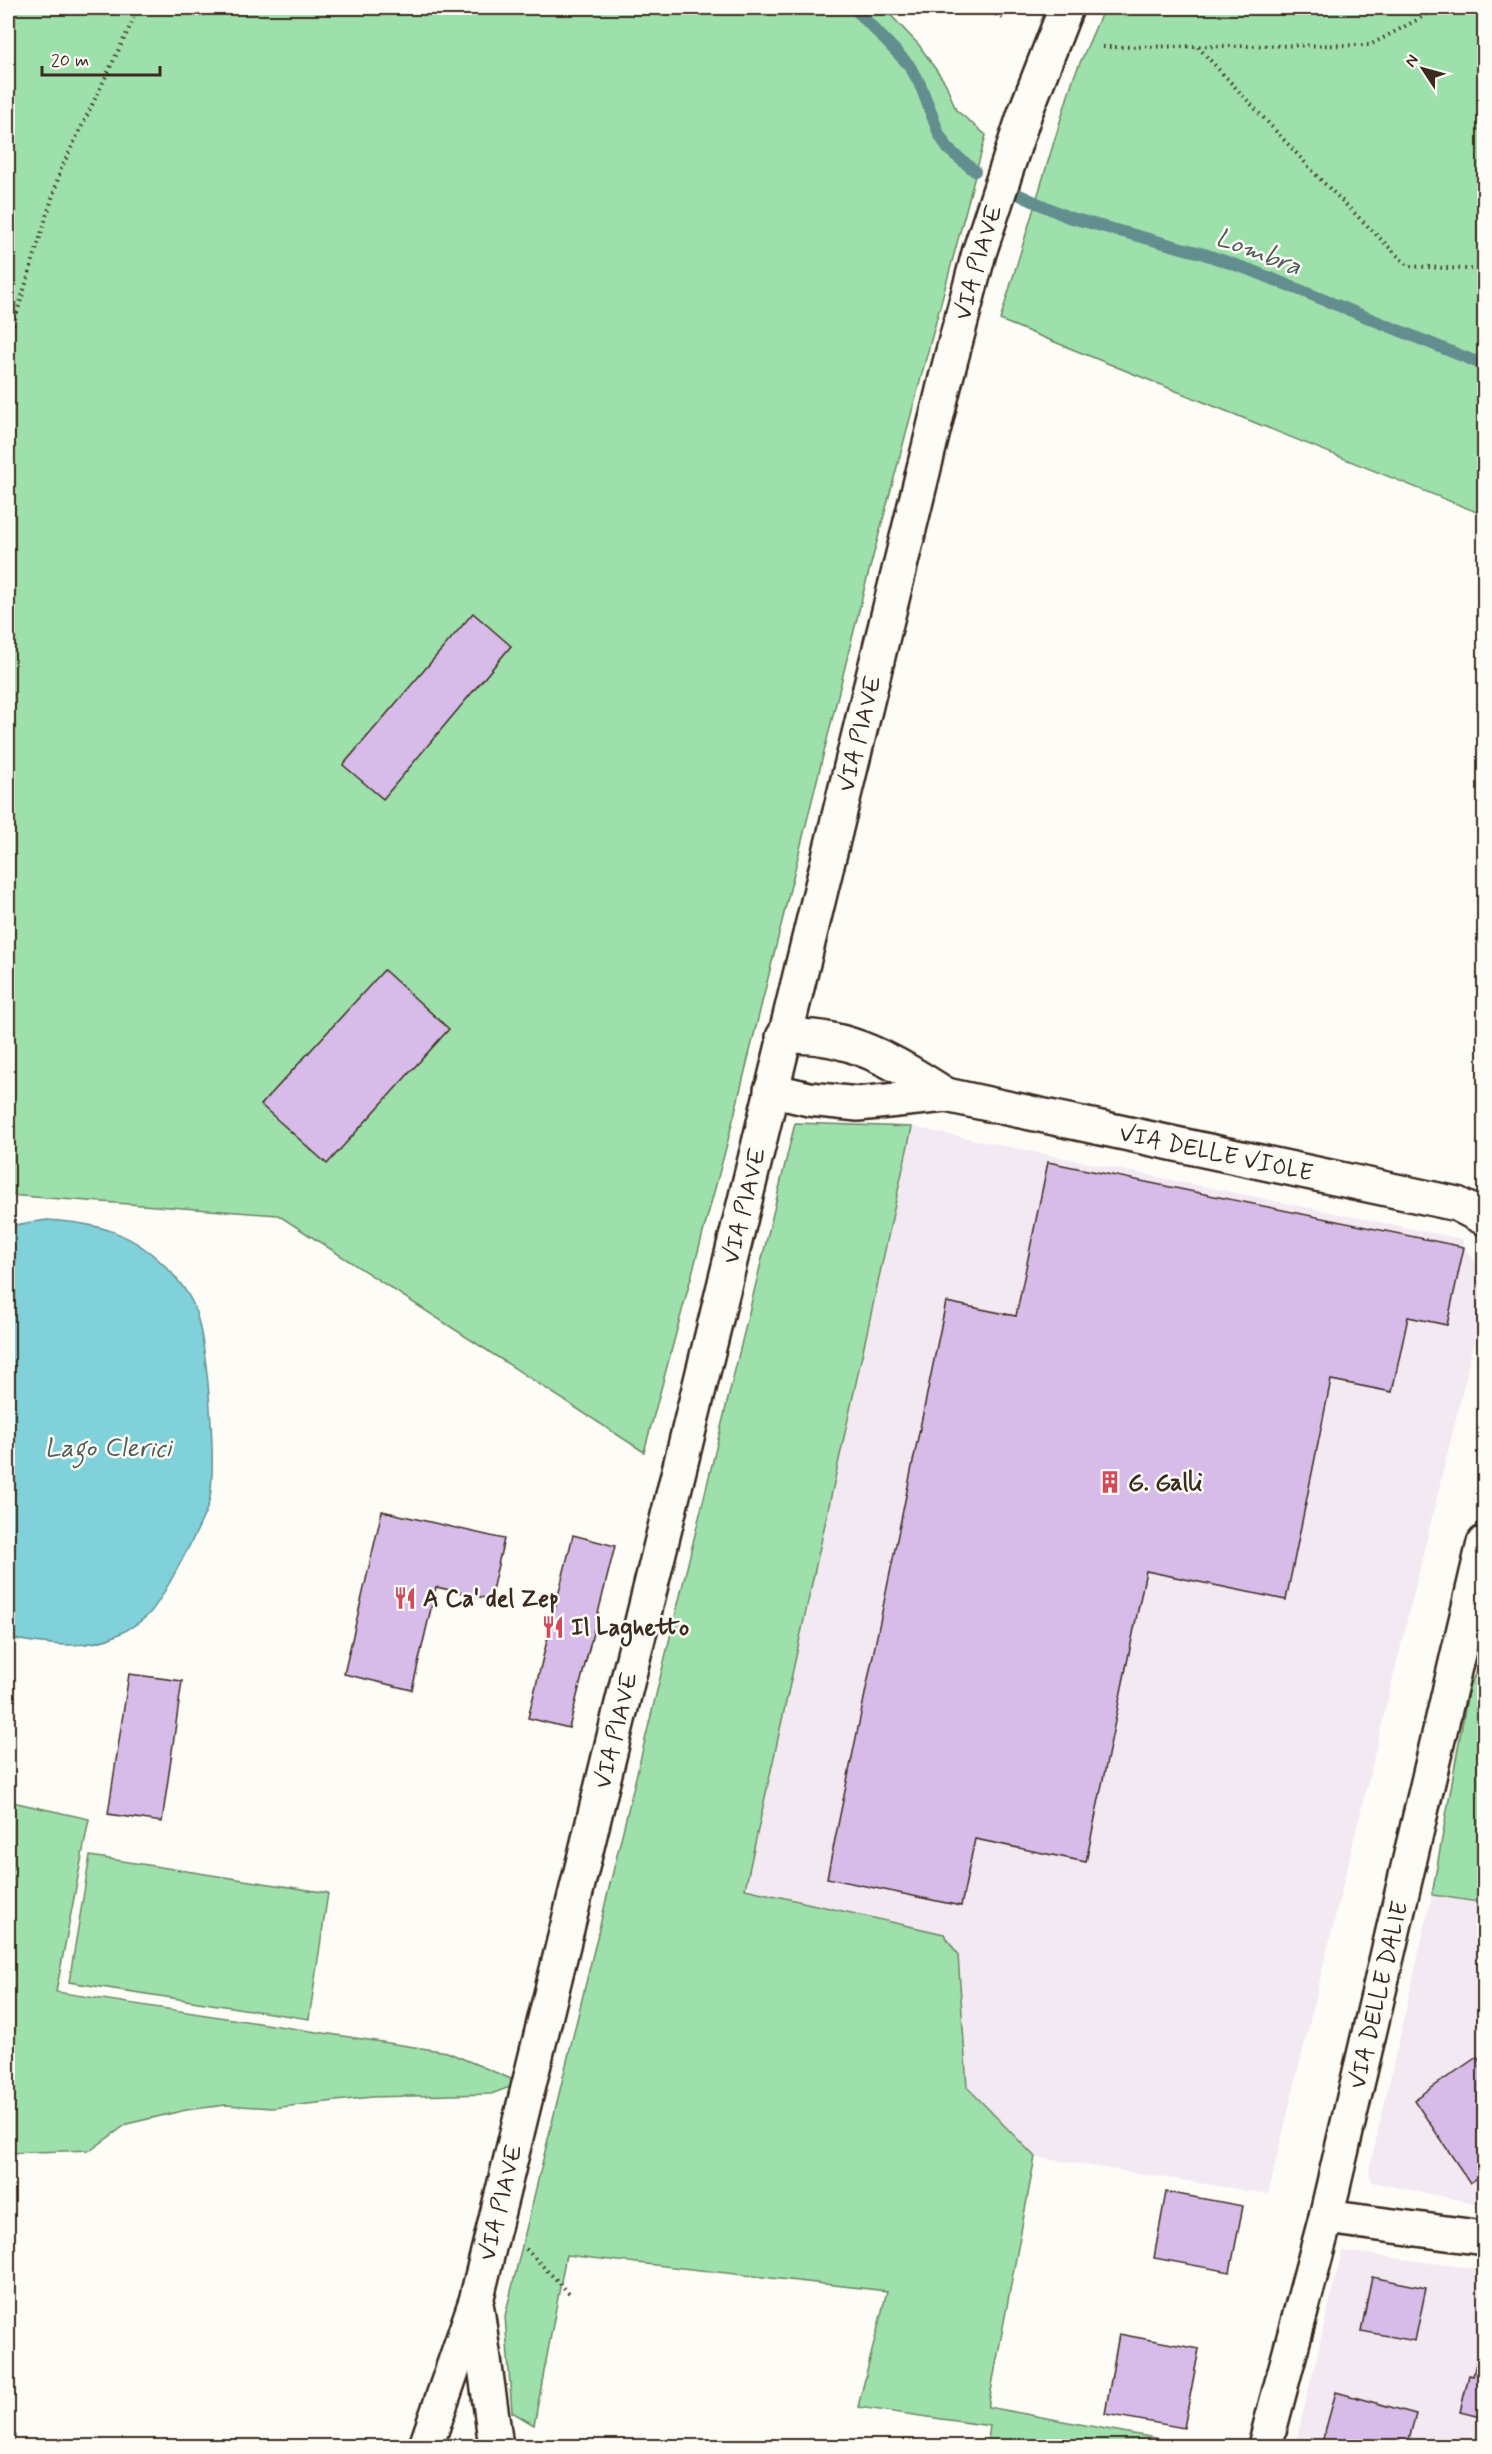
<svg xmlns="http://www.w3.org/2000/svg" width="1492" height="2454" font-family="Mynerve,sans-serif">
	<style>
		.built { fill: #f2e9f3 }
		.green { fill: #9ee0ab; stroke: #6c8564; stroke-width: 1.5 }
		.water { fill: #80d1da; stroke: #648e8f; stroke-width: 1.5 }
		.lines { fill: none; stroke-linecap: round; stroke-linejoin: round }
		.stream { stroke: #648e8f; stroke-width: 12 }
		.building { fill: #d7bcea; stroke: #3b2a1e; stroke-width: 1.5 }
		.minor-casing { stroke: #3b2a1e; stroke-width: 38 }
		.tertiary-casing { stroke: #3b2a1e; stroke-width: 38 }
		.path { stroke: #3b2a1e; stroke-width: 4; stroke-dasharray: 1.5 4.5; stroke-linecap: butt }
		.minor { stroke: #fdfcf7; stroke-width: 33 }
		.tertiary { stroke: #fdfcf7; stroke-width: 33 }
		.labels { text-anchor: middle; stroke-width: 5; stroke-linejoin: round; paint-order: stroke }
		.street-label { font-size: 24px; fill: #3b2a1e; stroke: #fdfcf7 }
		.poi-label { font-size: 24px; font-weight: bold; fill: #3b2a1e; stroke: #fdfcf7; text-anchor: start }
		.water-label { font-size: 26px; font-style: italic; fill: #505c56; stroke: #fdfcf7 }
	</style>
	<rect width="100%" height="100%" fill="#fdfcf7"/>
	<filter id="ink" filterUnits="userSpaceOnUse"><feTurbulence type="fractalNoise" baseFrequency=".0167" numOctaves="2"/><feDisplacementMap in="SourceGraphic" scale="12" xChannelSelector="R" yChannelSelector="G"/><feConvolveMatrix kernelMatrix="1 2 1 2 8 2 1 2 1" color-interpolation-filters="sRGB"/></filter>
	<g filter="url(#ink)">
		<!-- built -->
		<g class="built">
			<path d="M912,1127l550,112 2,8 15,19 5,26 -19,89 -197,813 -233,-37 -68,-70 -7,-109 -215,-89z"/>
			<path d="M1432,1895l52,8v302l-112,-23 -3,-11z"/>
			<path d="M1342,2251l142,19v176h-189z"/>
		</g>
		<!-- green -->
		<g class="green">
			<path d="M8,8h876l35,37 27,39 10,26 30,25 -122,455 -137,554 -83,308 -366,-237 -270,-20z"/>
			<path d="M1104,8h380v507l-484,-195 73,-241z"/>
			<path d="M795,1123l117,4 -167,762 199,45 14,21 9,132 68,70 -47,250 194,36 5,3h-200l3,-20 -132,-19 29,-116 -321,-36 -32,170 -22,-13 -7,-96z"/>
			<path d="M1484,1658v245l-52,-8 37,-209z"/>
			<path d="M8,1801l81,18 -33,173 391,60 74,31 -30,11 -119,3 -100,11 -46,-3 -40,5 -59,14 -36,26 -83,3z"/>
			<path d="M90,1856l238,37 -19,126 -240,-37z"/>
		</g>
		<!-- water -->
		<path class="water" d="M47,1220c51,3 86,12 122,50 8,8 19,23 24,34 15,37 23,153 17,194 -2,16 -49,104 -61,116 -7,7 -21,16 -30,20 -34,18 -75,10 -111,4v-412z"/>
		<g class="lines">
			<!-- stream -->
			<g class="stream">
				<path d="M854,8l55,57 11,19 19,50 9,15 27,22"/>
				<path d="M1013,192l55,25 136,37 49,17 231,94"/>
			</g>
		</g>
		<!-- building -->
		<g class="building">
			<path d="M473,613l38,33 -128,153 -40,-34z"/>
			<path d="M384,970l65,59 -122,135 -66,-59z"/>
			<path d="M1048,1162l416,85 -17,78 -39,-8 -16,75 -61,-12 -45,220 -140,-29 -60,291 -111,-23 -14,67 -134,-28 119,-576 70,14z"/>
			<path d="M382,1511l122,28 -14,60 -54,-12 -24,103 -68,-16z"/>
			<path d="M573,1535l42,11 -46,182 -41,-10z"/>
			<path d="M129,1674l53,7 -20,141 -54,-8z"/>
			<path d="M1477,2057l7,11v105l-14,10 -56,-83z"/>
			<path d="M1166,2192l77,14 -13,66 -76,-14z"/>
			<path d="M1372,2277l54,11 -11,53 -54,-10z"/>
			<path d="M1119,2334l80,15 -15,79 -79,-14z"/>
			<path d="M1482,2339h2v79l-24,-6 9,-37 4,1z"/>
			<path d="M1336,2392l80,22 -9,32h-86z"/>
		</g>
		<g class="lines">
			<!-- minor casing -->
			<g class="minor-casing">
				<g id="minor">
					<path d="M783,1037c62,-6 113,26 163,58"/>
					<path id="s1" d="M771,1090l38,9 49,5 88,-9 511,109 27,14"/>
					<path d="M1326,2217l158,21"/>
					<path id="s2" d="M1265,2446l61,-229 158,-674"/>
				</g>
			</g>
			<!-- tertiary casing -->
			<g class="tertiary-casing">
				<g id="tertiary">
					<path d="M477,2309l19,137"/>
					<path id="s3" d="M426,2446l50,-145 471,-1927 32,-121 46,-140 41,-105"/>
				</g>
			</g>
			<!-- path -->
			<g class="path">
				<path d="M986,8l20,12"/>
				<path d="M1103,47l267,-2 69,-37"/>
				<path d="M1198,47l124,134 86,85 76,4"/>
				<path d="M8,342l53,-173 78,-161"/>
				<path d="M526,2249l46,47"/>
			</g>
			<!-- minor -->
			<use href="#minor" class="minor"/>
			<!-- tertiary -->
			<use href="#tertiary" class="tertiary"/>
		</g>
	</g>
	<!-- icons -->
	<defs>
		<g id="building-bare" transform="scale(1.8)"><path d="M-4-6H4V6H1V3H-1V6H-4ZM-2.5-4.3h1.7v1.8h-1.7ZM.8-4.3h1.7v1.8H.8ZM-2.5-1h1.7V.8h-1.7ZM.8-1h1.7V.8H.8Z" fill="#d1495b" stroke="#fdfcf7" stroke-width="2.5" paint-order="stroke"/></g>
		<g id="restaurant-bare" transform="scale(1.8)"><path d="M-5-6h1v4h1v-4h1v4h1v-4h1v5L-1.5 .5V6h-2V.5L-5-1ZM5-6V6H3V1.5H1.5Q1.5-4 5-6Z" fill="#d1495b" stroke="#fdfcf7" stroke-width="2.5" paint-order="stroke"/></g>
	</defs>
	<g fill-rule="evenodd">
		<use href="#building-bare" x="1110" y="1482"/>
		<use href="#restaurant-bare" x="405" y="1598"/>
		<use href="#restaurant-bare" x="553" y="1627"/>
	</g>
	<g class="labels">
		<!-- street labels -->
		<g class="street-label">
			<text dy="8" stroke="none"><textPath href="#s3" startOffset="2253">VIA PIAVE</textPath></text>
			<text dy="8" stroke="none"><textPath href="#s3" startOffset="1767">VIA PIAVE</textPath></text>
			<text dy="8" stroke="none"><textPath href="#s1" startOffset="453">VIA DELLE VIOLE</textPath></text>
			<text dy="8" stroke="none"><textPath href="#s3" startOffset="1281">VIA PIAVE</textPath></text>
			<text dy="8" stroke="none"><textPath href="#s3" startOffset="741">VIA PIAVE</textPath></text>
			<text dy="8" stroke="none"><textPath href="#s2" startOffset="465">VIA DELLE DALIE</textPath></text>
			<text dy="8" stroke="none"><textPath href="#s3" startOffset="255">VIA PIAVE</textPath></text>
		</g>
		<!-- poi labels -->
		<g class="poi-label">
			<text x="1128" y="1490">G. Galli</text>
			<text x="423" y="1606">A Ca' del Zep</text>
			<text x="571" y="1635">Il Laghetto</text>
		</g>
		<!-- water labels -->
		<g class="water-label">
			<text transform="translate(1259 251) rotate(21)" y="9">Lombra</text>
			<text x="108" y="1456">Lago Clerici</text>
		</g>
	</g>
	<!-- margin -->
	<rect width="1492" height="2454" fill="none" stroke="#fdfcf7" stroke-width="30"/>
	<rect x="15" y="15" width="1462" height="2424" fill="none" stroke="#3b2a1e" stroke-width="2" filter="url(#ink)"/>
	<!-- north arrow -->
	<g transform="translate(1423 69) rotate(306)" stroke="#fdfcf7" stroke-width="4.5" paint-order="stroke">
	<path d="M0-4.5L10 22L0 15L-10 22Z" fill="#3b2a1e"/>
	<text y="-9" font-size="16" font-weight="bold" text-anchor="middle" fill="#3b2a1e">N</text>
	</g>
	<!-- scale -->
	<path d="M42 66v9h118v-9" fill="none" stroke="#3b2a1e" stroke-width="3"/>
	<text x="51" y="66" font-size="18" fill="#3b2a1e" stroke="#fdfcf7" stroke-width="4.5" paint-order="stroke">20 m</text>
</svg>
